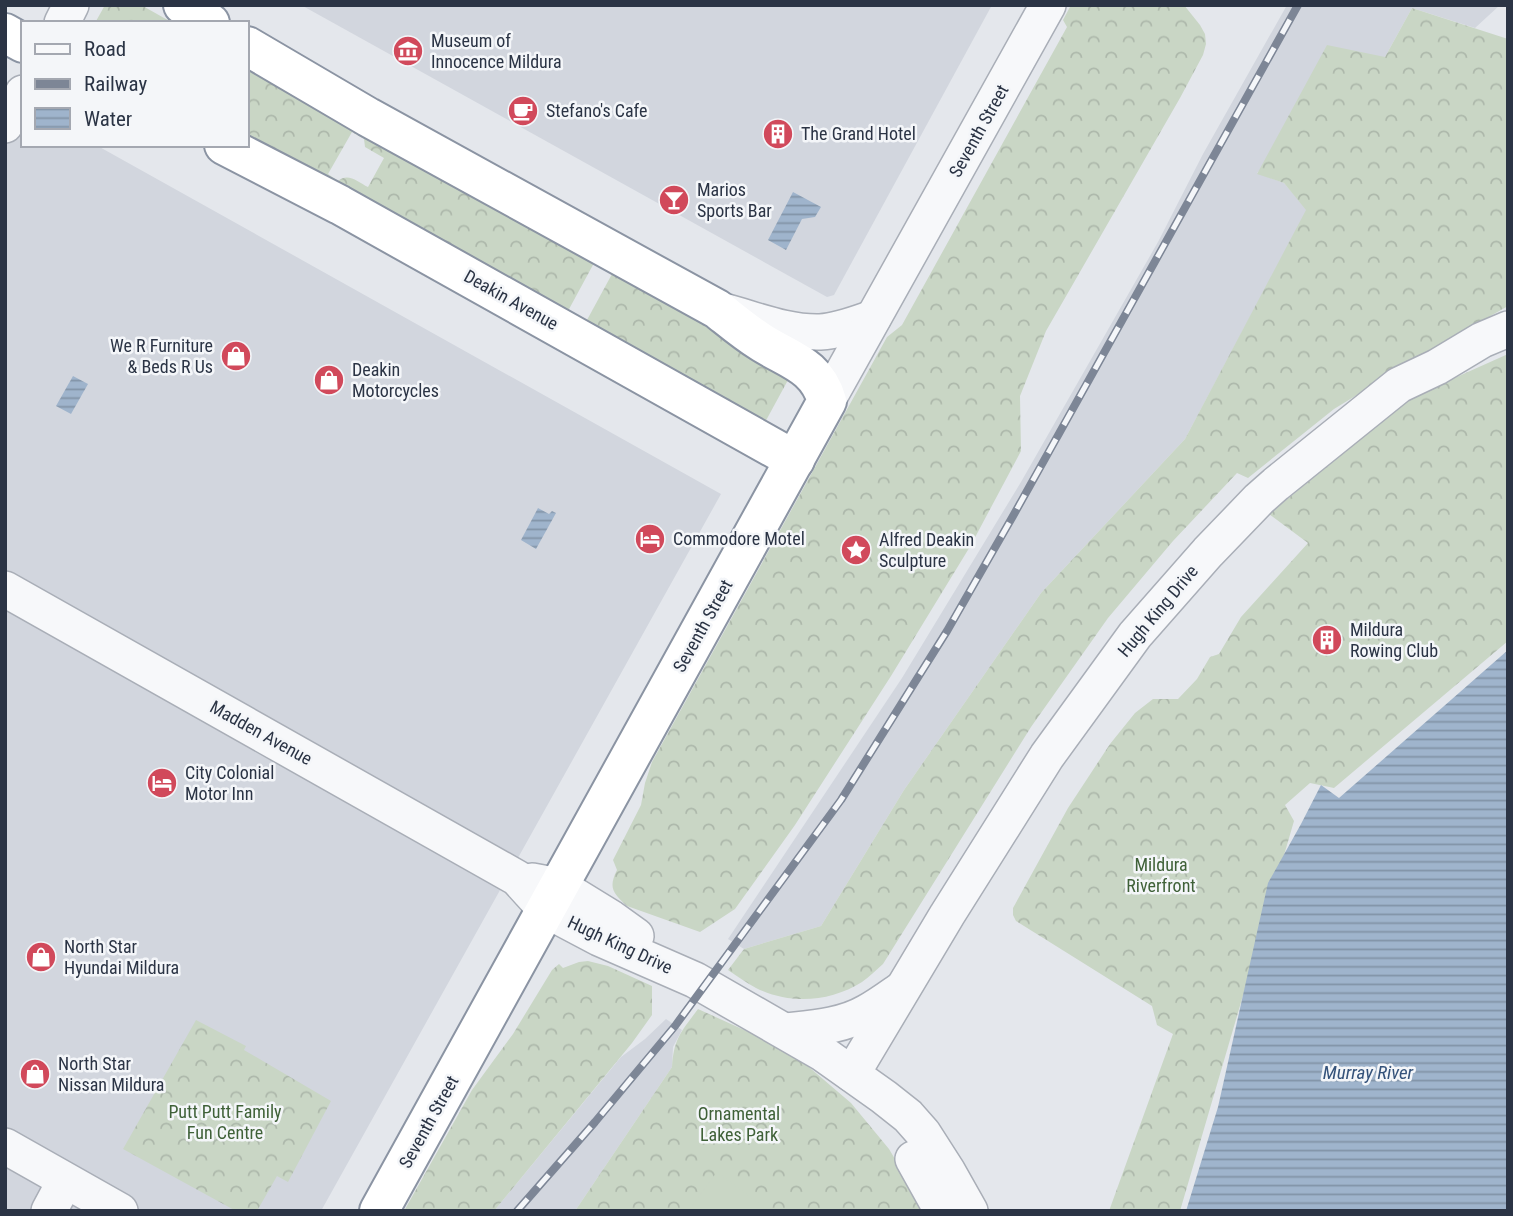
<svg xmlns="http://www.w3.org/2000/svg" width="1513" height="1216" font-family="'Roboto Condensed',sans-serif">
	<style>
		.built { fill: #d2d6de }
		.forest { fill: url(#forest-crowns); fill-rule: evenodd }
		.garden { fill: #c9d6c5 }
		.water { fill: url(#water-rules) }
		.lines { fill: none; stroke-linecap: round; stroke-linejoin: round }
		.minor-casing { stroke: #a9aeb7; stroke-width: 38 }
		.highway-casing { stroke: #8b94a3; stroke-width: 42 }
		.minor { stroke: #f7f8fa; stroke-width: 35 }
		.highway { stroke: #fff; stroke-width: 38 }
		.rail-casing { stroke: #7d8696; stroke-width: 8 }
		.rail { stroke: #f4f6f9; stroke-width: 5; stroke-dasharray: 16; stroke-linecap: butt }
		.labels { text-anchor: middle; stroke-width: 5; stroke-linejoin: round; paint-order: stroke }
		.poi-label { font-size: 18px; fill: #2b3445; stroke: #f4f6f9; text-anchor: start }
		.street-label { font-size: 18px; fill: #2b3445; stroke: #f4f6f9 }
		.park-label { font-size: 18px; fill: #3f6138; stroke: #f4f6f9 }
		.water-label { font-size: 19px; font-style: italic; fill: #34527a; stroke: #f4f6f9 }
	</style>
	<defs>
		<pattern id="forest-crowns" width="20" height="18" patternUnits="userSpaceOnUse" patternTransform="scale(1.75)"><rect width="20" height="18" fill="#c9d6c5"/><path d="M2 6a3 3 0 1 1 6 0M12 15a3 3 0 1 1 6 0" fill="none" stroke="#adb8ab"/></pattern>
		<pattern id="water-rules" width="6" height="5" patternUnits="userSpaceOnUse" patternTransform="scale(1.75)"><rect width="6" height="5" fill="#9fb4cc"/><path d="M0 2.5h6" fill="none" stroke="#8293a7"/></pattern>
	</defs>
	<rect width="100%" height="100%" fill="#e4e7ec"/>
	<!-- built -->
	<g class="built">
		<path d="M301,5h691l-158,290 -7,2z"/>
		<path d="M1287,5h213l-25,23 -63,-20 -27,49 -128,116 27,10 23,27 -122,229 -144,154 -137,197 -83,136 -77,23 -16,-10 174,-261 119,-196 137,-240 45,-88z"/>
		<path d="M5,95l18,9v41h73l625,349 -400,717h-316z"/>
		<path d="M666,1019l16,11 -9,17 -1,20 -97,144h-81l127,-154 24,-18z"/>
	</g>
	<!-- forest -->
	<g class="forest">
		<path d="M105,5h36l32,18h-78z"/>
		<path d="M1071,5h113l16,20 5,9 1,10 -3,11 -23,43 -134,233 -26,65 1,55 -50,94 -80,131 -96,149 -60,84 -35,23 -73,-26c-14,-13 -19,-18 -10,-36l-4,-10 28,-55 4,-22 7,-21 235,-425 15,-12 165,-298 -4,-7z"/>
		<path d="M1412,8l96,31v267l-79,45 -95,58 -86,69 -11,-5 -64,68 -65,77 -77,109 -148,237c-7,6 -14,13 -21,18 -32,20 -72,23 -106,6 -9,-5 -19,-12 -28,-18l16,-21 77,-23 83,-136 137,-197 144,-154 121,-229 -22,-27 -27,-9 70,-129 58,12z"/>
		<path d="M247,64l347,196v3l-26,48 -321,-174zM352,132l12,7 1,8 19,11 -16,29c-10,-5 -20,-15 -30,-6l-10,-7z"/>
		<path d="M615,272l179,97 -31,57 -176,-102v-4l25,-46z"/>
		<path d="M1508,354v287l-174,147 -24,-5 -25,22 9,16 -114,390h-71l64,-177 -16,-9 -5,-19 -136,-85 -3,-6v-7l55,-100 42,-64 25,-31 18,-14h25l19,-20 13,-22 9,-3 22,-37 67,-74 -39,-29 143,-117z"/>
		<path d="M588,961l20,5 44,20v29l-20,28 -138,168h-90l68,-121 41,-56 39,-64 7,-6 4,4 16,-6z"/>
		<path d="M698,1009l77,35 28,18 48,41 38,46 37,62h-351l97,-144c2,-29 9,-35 26,-58z"/>
		<path d="M196,1020l50,26 -2,4 87,51 -43,81 -11,-6 -20,35h-21l-113,-62z"/>
	</g>
	<!-- garden -->
	<path class="garden" d="M717,1172l52,39h-81z"/>
	<!-- water -->
	<g class="water">
		<path d="M793,192l28,15 -6,10 -13,2 -16,31 -18,-10z"/>
		<path d="M73,376l15,8 -17,30 -15,-8z"/>
		<path d="M538,508l11,6 3,-3 4,2 -20,36 -15,-9z"/>
		<path d="M1508,650v561h-322l32,-104 50,-224 33,-59 20,-39 18,13z"/>
	</g>
	<g class="lines">
		<!-- minor casing -->
		<g class="minor-casing">
			<g id="minor">
				<path d="M62,23l9,-18"/>
				<path d="M5,125l18,-32"/>
				<path d="M723,311c31,8 64,22 97,21 18,-1 36,-8 53,-14"/>
				<path d="M827,401l221,-396"/>
				<path d="M5,589l512,289 29,32 53,28 96,42 127,73 62,44 24,19 15,17 25,39 22,39"/>
				<path d="M532,881l27,5 52,32 25,18"/>
				<path d="M786,1031c27,-3 57,-5 81,-19 11,-6 22,-14 32,-21"/>
				<path d="M852,1074l95,-159 100,-159 88,-121 73,-83 51,-53 17,-15 123,-99 38,-18 45,-27 26,-11"/>
				<path d="M5,1146l115,65"/>
				<path d="M913,1159l29,52"/>
				<path d="M49,1211l16,-30"/>
			</g>
		</g>
		<!-- highway casing -->
		<g class="highway-casing">
			<g id="highway">
				<path d="M183,5l27,18"/>
				<path d="M5,33l18,10"/>
				<path d="M247,46l121,71 349,192c14,11 28,23 44,33 28,18 56,23 66,59l-448,810"/>
				<path d="M224,145l116,60 455,255"/>
			</g>
		</g>
		<!-- minor -->
		<use href="#minor" class="minor"/>
		<!-- highway -->
		<use href="#highway" class="highway"/>
		<!-- rail casing -->
		<g class="rail-casing">
			<path id="rail" d="M517,1211l78,-89 80,-96 166,-226 106,-169 66,-115 285,-511"/>
		</g>
		<!-- rail -->
		<use href="#rail" class="rail"/>
	</g>
	<!-- icons -->
	<defs>
		<g id="museum-disc" transform="scale(1.575)"><circle r="9.5" fill="#d1495b" stroke="#f4f6f9"/><path d="M0-6L6-3V-2H-6V-3ZM-5-1h2V3h-2ZM-1-1h2V3h-2ZM3-1h2V3H3ZM-6 4H6V6H-6Z" fill="#fff"/></g>
		<g id="cafe-disc" transform="scale(1.575)"><circle r="9.5" fill="#d1495b" stroke="#f4f6f9"/><path d="M-5.5-4.5H6V0H3Q3 3.5 0 3.5H-2.5Q-5.5 3.5-5.5 0ZM3-3.2v2h1.7v-2ZM-6 4.5H4V6H-6Z" fill="#fff"/></g>
		<g id="building-disc" transform="scale(1.575)"><circle r="9.5" fill="#d1495b" stroke="#f4f6f9"/><path d="M-4-6H4V6H1V3H-1V6H-4ZM-2.5-4.3h1.7v1.8h-1.7ZM.8-4.3h1.7v1.8H.8ZM-2.5-1h1.7V.8h-1.7ZM.8-1h1.7V.8H.8Z" fill="#fff"/></g>
		<g id="bar-disc" transform="scale(1.575)"><circle r="9.5" fill="#d1495b" stroke="#f4f6f9"/><path d="M-6-5H6L.8 .8V4.5H3.5V6h-7V4.5H-.8V.8Z" fill="#fff"/></g>
		<g id="shop-disc" transform="scale(1.575)"><circle r="9.5" fill="#d1495b" stroke="#f4f6f9"/><path d="M-5-2.5h2.3a2.7 3.5 0 0 1 5.4 0H5L5.5 6h-11ZM-1.5-2.5h3a1.5 2.3 0 0 0-3 0Z" fill="#fff"/></g>
		<g id="hotel-disc" transform="scale(1.575)"><circle r="9.5" fill="#d1495b" stroke="#f4f6f9"/><path d="M-6-4.5h1.5V1H6V5H4.5V3h-9V5H-6ZM-4 0a1.8 1.8 0 1 1 3.6 0ZM.5 0V-2.5h3Q6-2.5 6 0Z" fill="#fff"/></g>
		<g id="sight-disc" transform="scale(1.575)"><circle r="9.5" fill="#d1495b" stroke="#f4f6f9"/><path d="M0-6L1.8-2.2L6-1.7L2.9 1.2L3.7 5.4L0 3.3L-3.7 5.4L-2.9 1.2L-6-1.7L-1.8-2.2Z" fill="#fff"/></g>
	</defs>
	<g fill-rule="evenodd">
		<use href="#museum-disc" x="408" y="51"/>
		<use href="#cafe-disc" x="523" y="111"/>
		<use href="#building-disc" x="778" y="134"/>
		<use href="#bar-disc" x="674" y="200"/>
		<use href="#shop-disc" x="236" y="356"/>
		<use href="#shop-disc" x="329" y="380"/>
		<use href="#hotel-disc" x="650" y="539"/>
		<use href="#sight-disc" x="856" y="550"/>
		<use href="#building-disc" x="1327" y="640"/>
		<use href="#hotel-disc" x="162" y="783"/>
		<use href="#shop-disc" x="41" y="957"/>
		<use href="#shop-disc" x="35" y="1074"/>
	</g>
	<g class="labels">
		<!-- poi labels -->
		<g class="poi-label">
			<text x="431" y="47">Museum of<tspan x="431" dy="21">Innocence Mildura</tspan></text>
			<text x="546" y="117">Stefano's Cafe</text>
			<text x="801" y="140">The Grand Hotel</text>
			<text x="697" y="196">Marios<tspan x="697" dy="21">Sports Bar</tspan></text>
			<text x="213" y="352" text-anchor="end">We R Furniture<tspan x="213" dy="21">&amp; Beds R Us</tspan></text>
			<text x="352" y="376">Deakin<tspan x="352" dy="21">Motorcycles</tspan></text>
			<text x="673" y="545">Commodore Motel</text>
			<text x="879" y="546">Alfred Deakin<tspan x="879" dy="21">Sculpture</tspan></text>
			<text x="1350" y="636">Mildura<tspan x="1350" dy="21">Rowing Club</tspan></text>
			<text x="185" y="779">City Colonial<tspan x="185" dy="21">Motor Inn</tspan></text>
			<text x="64" y="953">North Star<tspan x="64" dy="21">Hyundai Mildura</tspan></text>
			<text x="58" y="1070">North Star<tspan x="58" dy="21">Nissan Mildura</tspan></text>
		</g>
		<!-- street labels -->
		<g class="street-label">
			<text transform="translate(979 131) rotate(-61)" y="6">Seventh Street</text>
			<text transform="translate(511 300) rotate(29)" y="6">Deakin Avenue</text>
			<text transform="translate(1158 611) rotate(-50)" y="6">Hugh King Drive</text>
			<text transform="translate(703 626) rotate(-61)" y="6">Seventh Street</text>
			<text transform="translate(261 733) rotate(29)" y="6">Madden Avenue</text>
			<text transform="translate(620 945) rotate(25)" y="6">Hugh King Drive</text>
			<text transform="translate(429 1122) rotate(-61)" y="6">Seventh Street</text>
		</g>
		<!-- park labels -->
		<g class="park-label">
			<text x="1161" y="871">Mildura<tspan x="1161" dy="21">Riverfront</tspan></text>
			<text x="225" y="1118">Putt Putt Family<tspan x="225" dy="21">Fun Centre</tspan></text>
			<text x="739" y="1120">Ornamental<tspan x="739" dy="21">Lakes Park</tspan></text>
		</g>
		<!-- water labels -->
		<g class="water-label">
			<text x="1368" y="1079">Murray River</text>
		</g>
	</g>
	<!-- border -->
	<rect width="1513" height="1216" fill="none" stroke="#2b3445" stroke-width="14"/>
	<!-- legend -->
	<rect x="21" y="21" width="228" height="126" fill="#f4f6f9" stroke="#a4a8b1" stroke-width="2"/>
	<rect x="35" y="44" width="35" height="10" fill="#f7f8fa" stroke="#a4a8b1" stroke-width="2"/>
	<text x="84" y="56" font-size="21" fill="#2b3445">Road</text>
	<rect x="35" y="79" width="35" height="10" fill="#7d8696" stroke="#a4a8b1" stroke-width="2"/>
	<text x="84" y="91" font-size="21" fill="#2b3445">Railway</text>
	<rect x="35" y="108" width="35" height="21" fill="url(#water-rules)" stroke="#a4a8b1" stroke-width="2"/>
	<text x="84" y="126" font-size="21" fill="#2b3445">Water</text>
</svg>
